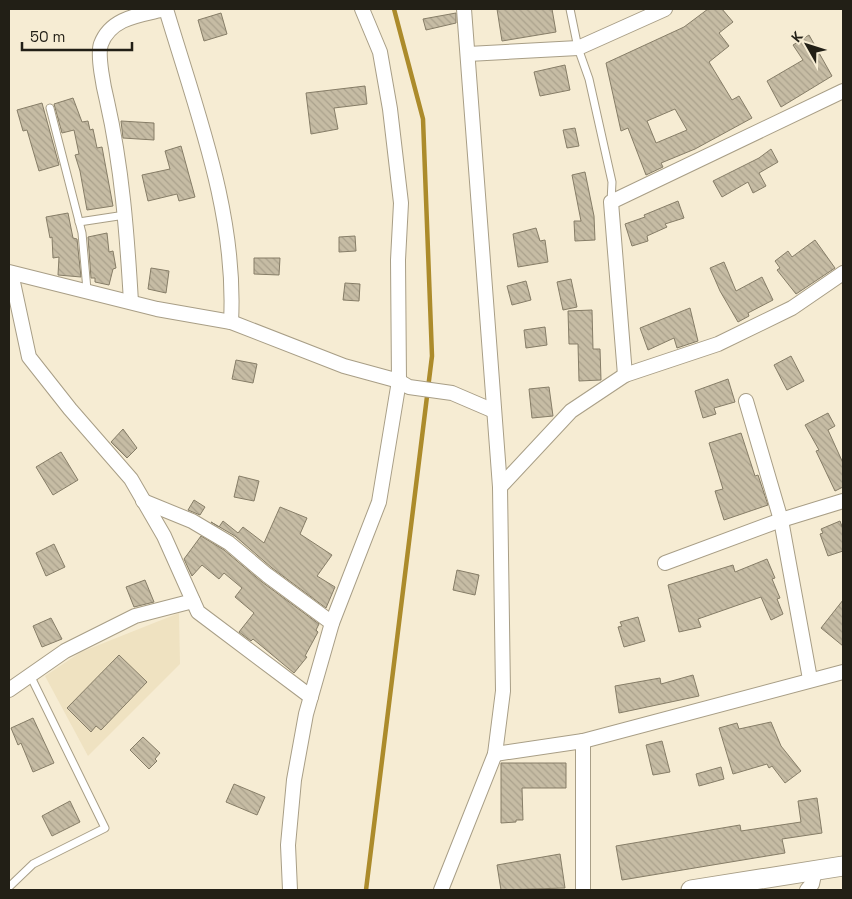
<svg xmlns="http://www.w3.org/2000/svg" width="852" height="899" font-family="'Space Grotesk',sans-serif">
	<style>
		.built { fill: #efe2c1 }
		.lines { fill: none; stroke-linecap: round; stroke-linejoin: round }
		.stream { stroke: #ac8b2b; stroke-width: 4.5 }
		.building { fill: url(#building-back-hatch); stroke: #867d67; fill-rule: evenodd }
		.lane-casing { stroke: #a89e86; stroke-width: 9 }
		.street-casing { stroke: #a89e86; stroke-width: 16 }
		.secondary-casing { stroke: #a89e86; stroke-width: 21 }
		.lane { stroke: #fff; stroke-width: 7 }
		.street { stroke: #fff; stroke-width: 14 }
		.secondary { stroke: #fff; stroke-width: 19 }
	</style>
	<defs>
		<pattern id="building-back-hatch" width="6" height="6" patternUnits="userSpaceOnUse" patternTransform="scale(1.25)"><rect width="6" height="6" fill="#c6bca4"/><path d="M-1 5l2 2M0 0l6 6M5-1l2 2" fill="none" stroke="#aaa18c"/></pattern>
	</defs>
	<rect width="100%" height="100%" fill="#f6ecd3"/>
	<!-- built -->
	<path class="built" d="M179,613l1,51 -92,92 -43,-80 36,-24z"/>
	<g class="lines">
		<!-- stream -->
		<path class="stream" d="M366,890l66,-534 -9,-237 -29,-110"/>
	</g>
	<!-- building -->
	<g class="building">
		<path d="M497,9h55l4,23 -54,9z"/>
		<path d="M708,9h14l11,13 -14,11 10,13 -20,16 23,38 7,-4 13,22 -57,31 -34,14 2,4 -17,8 -18,-47 -7,3 -15,-68 78,-36zM675,109l12,21 -31,13 -9,-22z"/>
		<path d="M221,13l6,21 -23,7 -6,-21z"/>
		<path d="M456,13v10l-30,7 -3,-11z"/>
		<path d="M809,35l23,41 -51,31 -14,-26 36,-21 -10,-15z"/>
		<path d="M565,65l5,25 -30,6 -6,-24z"/>
		<path d="M365,86l2,18 -33,4 4,21 -27,5 -5,-41z"/>
		<path d="M73,98l9,24 6,-1 2,9 3,-1 4,19 5,-1 11,59 -26,4 -7,-39 -5,-16 4,-1 -5,-24 -12,3 -8,-29z"/>
		<path d="M42,103l17,62 -20,6 -12,-41 -4,1 -6,-21z"/>
		<path d="M121,121l33,2v17l-31,-2z"/>
		<path d="M575,128l4,18 -12,2 -4,-18z"/>
		<path d="M181,146l14,51 -16,4 -2,-7 -29,7 -6,-26 28,-6 -5,-18z"/>
		<path d="M771,149l7,13 -19,11 7,13 -13,7 -5,-11 -26,15 -9,-16 46,-23z"/>
		<path d="M585,172l9,44 1,24 -20,1 -1,-20h7l-9,-46z"/>
		<path d="M678,201l6,17 -19,6 2,3 -20,9 1,5 -16,5 -7,-22 20,-7 -1,-2z"/>
		<path d="M68,213l5,25 4,1 4,38 -23,-2 1,-18 -6,1 -1,-21 -2,1 -4,-21z"/>
		<path d="M536,228l4,13 5,-1 3,22 -30,5 -5,-33z"/>
		<path d="M107,233l2,19 4,-1 3,17 -3,1 -4,16 -14,-3v-4h-4l-3,-41z"/>
		<path d="M355,236l1,15 -17,1v-15z"/>
		<path d="M815,240l20,28 -39,26 -19,-24 3,-2 -5,-7 13,-10 4,6z"/>
		<path d="M254,258h26l-1,17 -25,-1z"/>
		<path d="M724,262l12,29 26,-14 11,23 -25,13 1,3 -11,6 -18,-31 -10,-23z"/>
		<path d="M151,268l18,3 -3,22 -18,-4z"/>
		<path d="M571,279l6,28 -14,3 -6,-28z"/>
		<path d="M526,281l5,19 -19,5 -5,-19z"/>
		<path d="M345,283l15,1 -1,17 -16,-1z"/>
		<path d="M690,308l8,33 -21,7 -3,-10 -26,12 -8,-22z"/>
		<path d="M592,310l1,39h7l1,31 -22,1 -1,-37h-9l-1,-33z"/>
		<path d="M545,327l2,18 -21,3 -2,-18z"/>
		<path d="M791,356l13,25 -17,9 -13,-25z"/>
		<path d="M236,360l21,4 -4,19 -21,-4z"/>
		<path d="M728,379l7,23 -21,6 2,6 -13,4 -8,-27z"/>
		<path d="M549,387l4,29 -21,2 -3,-29z"/>
		<path d="M828,413l7,13 -7,4 15,33v24l-8,4 -19,-40 3,-1 -14,-25z"/>
		<path d="M123,429l14,19 -10,10 -16,-16z"/>
		<path d="M741,433l14,43 3,-1 10,30 -44,15 -9,-29 8,-2 -14,-46z"/>
		<path d="M61,452l17,28 -25,15 -17,-28z"/>
		<path d="M239,476l20,5 -5,20 -20,-4z"/>
		<path d="M194,500l11,7 -5,8 -12,-5z"/>
		<path d="M280,507l27,11 -7,16 32,21 -15,21 18,11 -9,21 -54,-40 -37,-32 -24,-14 8,5 4,-6 15,12 5,-6 21,16z"/>
		<path d="M840,521l3,8v22l-15,5 -8,-22 3,-1 -2,-4z"/>
		<path d="M201,536l23,14 38,32 57,42 -3,6 2,2 -13,24 2,1 -13,16 -41,-34 -2,2 -12,-9 15,-19 -19,-16 7,-9 -18,-15 -5,6 -17,-14 -10,11 -1,-2 -7,-15z"/>
		<path d="M54,544l11,23 -19,9 -10,-23z"/>
		<path d="M767,559l8,19 -3,1 8,19 -3,1 6,15 -12,6 -10,-23 -63,22 3,8 -22,5 -11,-47 65,-20 2,7z"/>
		<path d="M457,570l22,5 -4,20 -22,-5z"/>
		<path d="M145,580l9,22 -20,5 -8,-20z"/>
		<path d="M843,600v46l-22,-18z"/>
		<path d="M638,617l7,24 -21,6 -6,-20 4,-1 -2,-4z"/>
		<path d="M51,618l11,21 -20,8 -9,-21z"/>
		<path d="M119,655l28,27 -46,48 -5,-4 -5,6 -24,-24z"/>
		<path d="M693,675l6,21 -80,17 -4,-27 45,-8 1,6z"/>
		<path d="M33,718l21,45 -21,9 -12,-29 -3,2 -7,-17z"/>
		<path d="M771,722l10,24 20,25 -16,12 -13,-17 -3,2 -2,-4 -34,10 -14,-46 18,-5 2,6z"/>
		<path d="M143,737l17,16 -5,6 2,2 -8,8 -19,-19z"/>
		<path d="M662,741l8,31 -17,3 -7,-30z"/>
		<path d="M501,763h65v25h-44l1,32h-7v2l-15,1z"/>
		<path d="M721,767l3,12 -25,7 -3,-12z"/>
		<path d="M234,784l31,13 -8,18 -31,-13z"/>
		<path d="M817,798l5,35 -40,6 3,14 -163,27 -6,-34 124,-21 1,6 60,-9 -3,-21z"/>
		<path d="M70,801l10,21 -28,14 -10,-20z"/>
		<path d="M560,854l5,34 -64,2 -4,-25z"/>
	</g>
	<g class="lines">
		<!-- lane casing -->
		<g class="lane-casing">
			<g id="lane">
				<path d="M570,9l8,39 11,31 23,103 -1,20"/>
				<path d="M50,108l32,125 5,57"/>
				<path d="M79,222l46,-7"/>
				<path d="M9,887l24,-23 72,-36 -75,-153"/>
			</g>
		</g>
		<!-- street casing -->
		<g class="street-casing">
			<g id="street">
				<path d="M166,9c30,101 71,205 65,313"/>
				<path d="M468,54l110,-6 87,-39"/>
				<path d="M9,272l148,37 74,13 113,44 55,15 10,6 43,6 42,18"/>
				<path d="M11,273l18,84 41,52 61,70 33,57 34,76 113,85"/>
				<path d="M131,302c-4,-68 -9,-135 -24,-201 -3,-12 -10,-46 -6,-57 10,-27 40,-29 64,-35"/>
				<path d="M625,375l-14,-173 232,-111"/>
				<path d="M746,401l35,119 29,159"/>
				<path d="M500,487l71,-76 54,-36 93,-31 74,-36 51,-35"/>
				<path d="M143,501l49,20 37,22 38,32 65,48"/>
				<path d="M665,563l116,-43 62,-19"/>
				<path d="M9,690l56,-39 70,-35 58,-15"/>
				<path d="M583,741v149"/>
				<path d="M495,754l88,-13 260,-69"/>
				<path d="M290,890l-2,-45 6,-65 12,-66 26,-91 47,-121 20,-121 -1,-121 3,-57 -11,-94 -10,-57 -18,-43"/>
				<path d="M441,890l54,-136 8,-63 -3,-204 -36,-478"/>
				<path d="M807,890l5,-6 3,-14"/>
			</g>
		</g>
		<!-- secondary casing -->
		<g class="secondary-casing">
			<path id="secondary" d="M691,890l152,-24"/>
		</g>
		<!-- lane -->
		<use href="#lane" class="lane"/>
		<!-- street -->
		<use href="#street" class="street"/>
		<!-- secondary -->
		<use href="#secondary" class="secondary"/>
	</g>
	<!-- border -->
	<rect width="852" height="899" fill="none" stroke="#221f16" stroke-width="20"/>
	<!-- north arrow -->
	<g transform="translate(807 45) rotate(309)" stroke="#f6ecd3" stroke-width="4" paint-order="stroke">
	<path d="M0-4L9 19L0 12L-9 19Z" fill="#221f16"/>
	<text y="-8" font-size="14" font-weight="bold" text-anchor="middle" fill="#221f16">K</text>
	</g>
	<!-- scale -->
	<path d="M22 42v8h110v-8" fill="none" stroke="#221f16" stroke-width="2.5"/>
	<text x="30" y="42" font-size="15" fill="#221f16" stroke="#f6ecd3" stroke-width="4" paint-order="stroke">50 m</text>
</svg>
